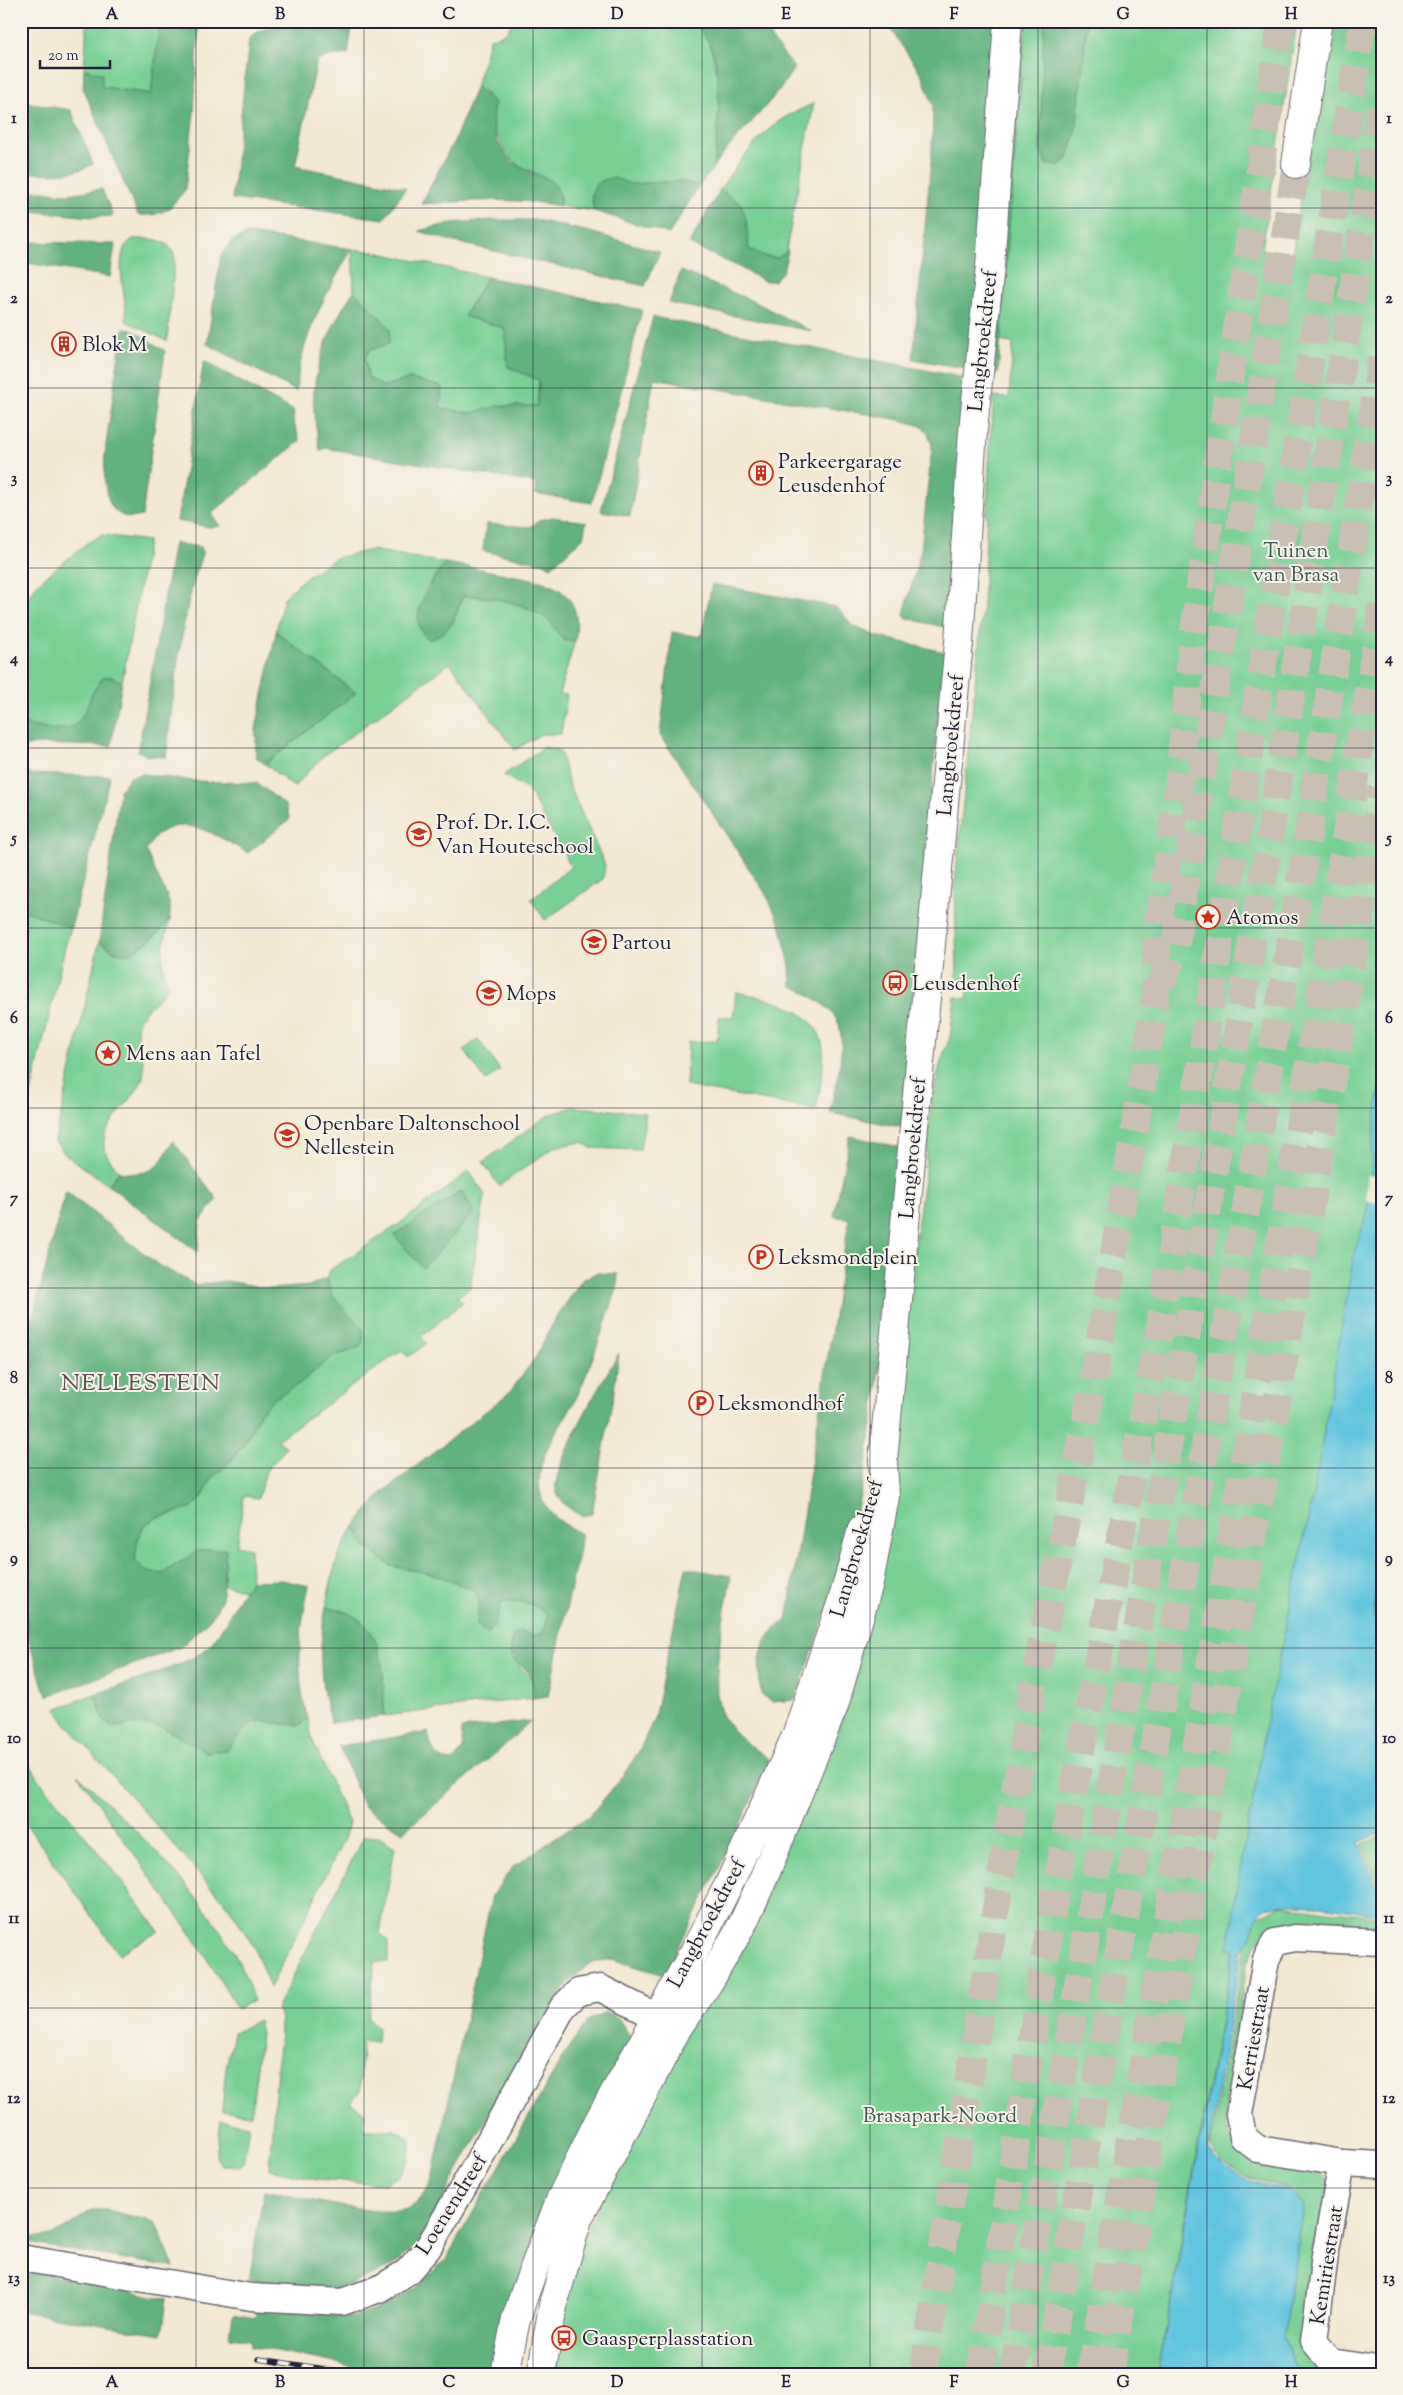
<svg xmlns="http://www.w3.org/2000/svg" width="1403" height="2395" font-family="'Sorts Mill Goudy',serif">
	<style>
		.green { fill: #79d094; stroke: #4e7968; fill-rule: evenodd }
		.forest { fill: #62b27e; stroke: #426a5c }
		.water { fill: #60c5de; stroke: #41748c }
		.pier { fill: #f3e8d1 }
		.lines { fill: none; stroke-linecap: round; stroke-linejoin: round }
		.motorway-tunnel { stroke: #c9c0b3; stroke-width: 28; stroke-dasharray: 28 14; stroke-linecap: butt }
		.minor-casing { stroke: #6b6770; stroke-width: 29 }
		.primary-casing { stroke: #6b6770; stroke-width: 30 }
		.motorway-casing { stroke: #6b6770; stroke-width: 30 }
		.minor { stroke: #fff; stroke-width: 26 }
		.primary { stroke: #fff; stroke-width: 28 }
		.motorway { stroke: #fff; stroke-width: 28 }
		.rail-casing { stroke: #22223b; stroke-width: 5.5 }
		.rail { stroke: #f7f3e8; stroke-width: 4; stroke-dasharray: 11; stroke-linecap: butt }
		.grid { fill: none; stroke: #22223b; stroke-width: 1; stroke-opacity: 0.55 }
		.labels { text-anchor: middle; stroke-width: 4; stroke-linejoin: round; paint-order: stroke }
		.street-label { font-size: 21px; fill: #22223b; stroke: #f7f3e8 }
		.poi-label { font-size: 21px; fill: #22223b; stroke: #f7f3e8; text-anchor: start }
		.park-label { font-size: 21px; fill: #3c5656; stroke: #f7f3e8 }
		.quarter-label { font-size: 24px; letter-spacing: 1px; fill: #5e4d56; stroke: #f7f3e8 }
		.neatline { fill: none; stroke: #22223b; stroke-width: 2 }
		.grid-label { font-size: 16px; text-anchor: middle; font-weight: bold; fill: #22223b }
	</style>
	<rect width="100%" height="100%" fill="#f7f3e8"/>
	<filter id="ink" filterUnits="userSpaceOnUse"><feTurbulence type="fractalNoise" baseFrequency=".02" numOctaves="2"/><feDisplacementMap in="SourceGraphic" scale="10" xChannelSelector="R" yChannelSelector="G"/><feConvolveMatrix kernelMatrix="1 2 1 2 8 2 1 2 1" color-interpolation-filters="sRGB"/></filter>
	<filter id="wash" filterUnits="userSpaceOnUse"><feTurbulence type="fractalNoise" baseFrequency=".0096" numOctaves="4" result="noise"/><feDisplacementMap in="SourceGraphic" scale="20" xChannelSelector="R" yChannelSelector="G"/><feGaussianBlur stdDeviation="1.12" result="paint"/><feColorMatrix in="noise" values="0 0 0 0 0 0 0 0 0 0 0 0 0 0 0 0 0 1.4 0 .05"/><feComposite in="paint" operator="in"/></filter>
	<g filter="url(#wash)">
		<rect width="100%" height="100%" fill="#f3e8d1"/>
		<!-- green -->
		<g class="green">
			<path d="M87,21h73l-9,73 -49,-7 -18,-18z"/>
			<path d="M512,21h180c31,23 28,82 25,116 -1,8 0,19 -2,27 -3,7 -12,16 -16,22l-19,-5 -50,3 -16,-6 -23,15 3,18 -34,-5v-13l-27,-22 -13,-4 -15,-15 -11,-22 -8,-36 -10,-8 14,-48c11,-2 19,-5 22,-17z"/>
			<path d="M1026,21h271l-35,229 30,5 37,-234h53v1108l-28,167 -156,849 -40,229h-605l9,-54 23,-86 268,-558 72,-504 6,-70 10,-41 9,-24 5,-40 12,2 2,-18 -12,-2 -2,-97 28,-278 7,-161 4,-46 15,1 4,-55 -15,-2z"/>
			<path d="M814,103l-28,148h2l-10,7 -12,-1 -17,-8 -8,-45 -21,-14c13,-22 38,-53 59,-69 10,-7 24,-12 35,-18z"/>
			<path d="M133,239c18,0 37,-2 42,19l-8,83 -41,-20c2,-21 -16,-70 7,-82z"/>
			<path d="M352,249l23,3 112,25 -23,39 40,12 4,39 31,13 -1,26h-40l-27,7 -31,-5 2,-21 -31,-8 -29,7 -14,-9 -3,-19 4,-8 20,-6 -9,-27 -26,-26z"/>
			<path d="M102,535l46,6 -26,141 -11,-5h-7c-13,12 -14,27 -22,42 -11,19 -43,10 -59,4l-2,-116 17,-24 49,-40z"/>
			<path d="M372,550l73,13 -20,27 27,35 11,-29c25,0 65,6 86,24 5,4 9,14 16,21h10l-16,53 8,1 -6,39h-20l-26,16 -65,-87 -128,94 -28,30 -29,-23 91,-71 -80,-61 8,-35 22,-20 30,-19z"/>
			<path d="M544,747l16,4 10,36 35,78 -2,14 -58,41 -14,-21 40,-32 -42,-76 -25,-16z"/>
			<path d="M21,909l50,19 -7,23 -38,164 -5,13z"/>
			<path d="M171,917c-7,25 -13,42 -3,68 -5,14 -20,20 -27,32 -12,19 7,40 2,60 -6,24 -50,52 -37,76 3,6 9,13 13,19l-11,13 -43,-31 -10,-13 44,-199 17,10 44,-21z"/>
			<path d="M736,992c33,7 83,16 87,57 2,20 -4,42 -7,61l-130,-24 2,-44 29,-1 2,-24h14z"/>
			<path d="M478,1039l22,31 -14,11 -22,-31z"/>
			<path d="M573,1107l73,6 -6,37 -49,-2 -8,-6 -29,5 -55,39 -16,-24 64,-46z"/>
			<path d="M469,1171l16,24 -15,93 -13,9 6,5 -42,35 6,6 -19,14 -6,-7 -125,90 10,7 -21,24 -8,27 -14,-2 -7,49 13,3 1,33 -7,9 -21,-5 3,-36 -42,10 -22,15 -15,-2 -12,-11 2,-19 7,-17 12,-7 14,-3 32,-17 10,-20 19,-17 16,-22 13,-26 14,-14 26,-16 32,-27 18,-4 8,-29c-15,-12 -37,-32 -28,-53l68,-45zM462,1191l12,22 -79,22z"/>
			<path d="M355,1526l8,19 28,21 42,8 42,16 4,10 -2,25h18l7,-24c18,0 32,0 45,14l-1,11 -5,9 -8,1 -22,21 22,24 1,17 -150,18c-1,-36 4,-85 -36,-103 -7,-3 -15,-4 -22,-6 5,-29 11,-57 29,-81z"/>
			<path d="M1382,1532v88l-9,-2z"/>
			<path d="M95,1694l9,27 10,6 22,-3 25,2 45,26 21,-2c35,-43 25,-26 73,-25l8,-7 4,21 37,84 -5,16 -74,149 -16,-41 -23,-37 -168,-190 -7,-11z"/>
			<path d="M21,1752l23,34 73,89 42,56 -40,23 -98,-137z"/>
			<path d="M78,1775c58,55 156,146 175,225l-16,9 -36,-61z"/>
			<path d="M364,1836l15,1 16,10 -15,86 8,8v21l-13,-1 -7,58 10,8 -1,15h-15l-2,49 -10,12 14,9v18h30l16,9 -1,21 -10,16 -15,8 -67,-5 -48,-10 12,-151 -4,-10z"/>
			<path d="M1382,1836v58l-20,-50z"/>
			<path d="M1281,1905l101,13v21l-112,-6 -12,8 -11,23 -22,144 2,23 7,11 88,30 7,12 -20,141 31,49h-38l-10,-12 -9,-25 21,-131c-11,-24 -30,-20 -52,-27 -17,-5 -32,-19 -42,-33l40,-225z"/>
			<path d="M258,2020l3,14 -10,81 -29,-4 4,-44 8,-34z"/>
			<path d="M221,2120l28,5 -6,38 -4,4 -18,-1 -5,-10z"/>
		</g>
		<!-- forest -->
		<g class="forest">
			<path d="M160,21h39l-5,91 -9,78 -16,19 -16,6h-15l-55,-127 1,-19 18,4v14l49,7z"/>
			<path d="M321,21h32l-5,33 -19,2 -12,5 -22,105 111,22 -22,31 -152,-20 17,-160c21,-20 45,-11 72,-18z"/>
			<path d="M692,21h66l36,47c-23,38 -53,62 -80,97 4,-40 15,-117 -22,-144z"/>
			<path d="M885,21h137l1,25 -25,328 -85,-15 19,-208 1,-46 -11,-30z"/>
			<path d="M1044,21h43l-11,111 -9,28 -10,6 -11,-2 -6,-14z"/>
			<path d="M476,86l19,17c-8,23 4,52 25,64 21,12 40,7 40,39 -46,-9 -92,-5 -139,-2l34,-65z"/>
			<path d="M21,102l50,8 22,54c-23,13 -46,10 -72,8z"/>
			<path d="M614,178l16,6 50,-3 19,5 -30,48 -75,-23c-3,-19 -4,-31 20,-33z"/>
			<path d="M102,189l11,27 -21,1 -71,-7v-20l46,4z"/>
			<path d="M720,190l21,14 5,15 3,30 17,8 12,1 10,-7 -5,20 -9,10h-10l-27,-15 -48,-22z"/>
			<path d="M494,220h42l54,12 70,20 -15,34 -194,-45 -32,-10 32,-8z"/>
			<path d="M248,234l104,15c-27,46 -51,88 -56,142l-89,-47 14,-88 11,-15z"/>
			<path d="M21,242l94,2 -5,33 -82,-14 -7,39z"/>
			<path d="M681,271l74,31 56,29 -142,-28z"/>
			<path d="M487,277l155,33 -50,193 -57,-9 1,-11 -211,-35 -5,3c-3,-20 -8,-41 -6,-61 4,-34 20,-71 40,-99l26,26 10,13 -1,14 -20,6 -4,8 3,19 14,9 29,-7 31,8 -2,21 31,5 27,-7h39l2,-26 -31,-13 -4,-39 -40,-12z"/>
			<path d="M653,317l313,61 -23,249 -36,-9 -3,-4 17,-64 11,-104 -4,-13 -7,-7 -20,-6 -247,-42 -24,138 -29,-5z"/>
			<path d="M123,329l10,1 32,21 -23,165c-57,14 -33,-87 -30,-112 3,-23 7,-51 11,-75z"/>
			<path d="M204,361l90,50 -1,9 7,21 -89,73 9,12 -11,1 -32,-6z"/>
			<path d="M553,517l33,5 -3,16 -32,29 -7,-4 -61,-12 3,-27 44,3 10,-7z"/>
			<path d="M174,543l26,4 3,4c-23,66 -28,138 -37,206l-18,-1 -10,-5z"/>
			<path d="M445,563c20,3 40,7 60,11 42,7 80,13 70,67 -23,-1 -16,-15 -30,-24 -24,-15 -55,-21 -82,-21 -8,21 -12,35 -33,44 -28,-18 1,-58 15,-77z"/>
			<path d="M712,584l124,23 17,19 23,10 68,16 -43,475 -71,-14c5,-26 15,-58 10,-85 -3,-18 -34,-37 -49,-42l-1,-20 -10,-42 -14,-30 -106,-159 12,-103 29,5z"/>
			<path d="M276,632l80,61 -91,71 -9,-7v-28z"/>
			<path d="M104,677h7l11,5 -11,64 -76,-2 -14,4v-26c10,5 20,6 30,7 41,4 30,-31 53,-52z"/>
			<path d="M21,774l89,2 -39,152 -50,-19z"/>
			<path d="M143,774l51,7 63,2 28,22 5,14 -42,34c-25,-13 -58,-39 -87,-21 -6,3 -11,13 -15,18 21,56 49,64 -17,104l-13,-2 -17,-10 21,-152 10,-13z"/>
			<path d="M850,1136l49,11c-10,103 -15,208 -32,311 -14,85 -43,162 -72,242l-22,2 -12,-8c-4,-30 -3,-58 26,-73l62,-402 -15,-3z"/>
			<path d="M173,1141l44,58 -17,23 -2,30 -90,-67 11,-13c34,5 39,-4 54,-31z"/>
			<path d="M66,1191l91,73 39,21 30,-4 47,8 36,-3 18,-8c5,27 22,32 36,52v10l-3,7 -28,10 -32,26 -26,16 -14,14 -13,26 -16,22 -19,17 -10,20 -11,10 -35,10 -12,7 -7,17 -2,19 12,11 15,2 38,-24 26,-1 -4,50 -10,18 -31,30 -133,49 -5,-9 -15,-51 -7,-51v-149l11,-117z"/>
			<path d="M462,1191l12,22 -51,55 -29,-33z"/>
			<path d="M596,1273l22,1 -1,15c-12,34 -23,68 -37,101 -14,33 -49,66 -39,106 6,20 24,28 41,39l-34,161 -14,2c0,-5 0,-11 -1,-16 -6,-21 -28,-16 -21,-45l8,-6 13,5 8,-2 5,-8 1,-11c-13,-14 -27,-14 -45,-14l-7,24 -8,9 -10,-9 2,-25 -4,-10 -42,-16 -42,-8 -28,-21 -8,-19 26,-32 129,-102 26,-35 19,-38 28,-40z"/>
			<path d="M619,1353l-5,38 -22,123 -11,2c-10,-6 -23,-14 -25,-27 -3,-26 49,-112 63,-136z"/>
			<path d="M686,1568l45,8c-5,32 -24,113 -8,140 11,20 29,31 47,44l-41,88 -65,127 -50,-15 -24,3 -22,20 -42,64 -108,197 -24,21 -57,27 -88,-12 15,-90c29,6 121,30 145,18 11,-6 16,-15 22,-25l61,-288 21,-28 77,-52 29,-34 19,-28 16,-34z"/>
			<path d="M282,1580l27,6c-10,43 -14,90 -1,133l-8,6c-48,-1 -38,-18 -73,25l-21,2 -45,-26 -25,-2 -22,3 -10,-6 -9,-27c26,-9 94,-29 111,-45 20,-20 27,-47 45,-68z"/>
			<path d="M326,1607c7,2 15,3 22,6 40,18 35,67 36,103l-53,7c-12,-37 -13,-77 -5,-116z"/>
			<path d="M530,1721l-27,26 -100,85 -39,-25 -25,-61 89,-14c4,17 6,28 25,29l10,-12 -2,-20z"/>
			<path d="M607,2012l11,6 14,21 -138,335h-104l-139,-28v-6l-21,-3 3,-23 22,4 1,-7 11,2 2,-7 85,12 32,-13 31,-18 29,-28 124,-214 19,-25z"/>
			<path d="M92,2210h16l47,12 19,45 -153,-25v-7c31,8 46,-9 71,-25z"/>
			<path d="M21,2269l146,30 -5,36 -141,-24z"/>
		</g>
		<!-- water -->
		<path class="water" d="M1382,1071v461l-9,85 9,3v213l-23,9 23,59v15c-23,-3 -106,-23 -121,-4 -8,10 -10,31 -19,37l-34,199c12,14 25,27 42,33 25,9 36,0 54,25l-21,131 9,25 10,12h-144l76,-425 -6,-1 16,-101 27,-148 44,-214 39,-232 14,-42 5,-70z"/>
		<!-- pier -->
		<path class="pier" d="M1368,1175l14,2v26l-16,-2z"/>
	</g>
	<g filter="url(#ink)">
		<g class="lines">
			<!-- motorway-tunnel -->
			<g class="motorway-tunnel">
				<path d="M1161,984l14,-34 121,-786"/>
				<path d="M923,2374l86,-549 24,-137 59,-300 54,-328 9,-60 2,-68 21,-143 15,-153 88,-615"/>
				<path d="M980,2374l76,-489 104,-560 203,-1304"/>
				<path d="M1013,2374l255,-1526 114,-748"/>
				<path d="M1047,2374l195,-1142 63,-379 77,-500"/>
				<path d="M1090,2374c101,-589 200,-1179 292,-1769"/>
				<path d="M1110,2374l272,-1586"/>
			</g>
			<!-- minor casing -->
			<g class="minor-casing">
				<g id="minor">
					<path d="M1382,1942l-87,-4 -20,4 -9,18 -27,154 4,23 15,12 84,14 40,2"/>
					<path d="M1342,2163l-17,92 -11,86 17,21 51,8"/>
					<path d="M21,2258l230,39 91,5 37,-13 28,-17 21,-24 43,-74 92,-167 15,-15 22,-4 77,39"/>
				</g>
			</g>
			<!-- primary casing -->
			<g class="primary-casing">
				<g id="primary">
					<path d="M505,2374l11,-55 9,-27 35,-92 39,-80 95,-168 35,-68 67,-148 48,-141 18,-66"/>
					<path d="M541,2374l13,-73 24,-82 100,-192 31,-45 34,-59 21,-46 70,-171 35,-123 16,-86 -2,-36 76,-819 14,-212 17,-164 18,-245"/>
				</g>
			</g>
			<!-- motorway casing -->
			<g class="motorway-casing">
				<path id="motorway" d="M1296,164l22,-143"/>
			</g>
			<!-- minor -->
			<use href="#minor" class="minor"/>
			<!-- primary -->
			<use href="#primary" class="primary"/>
			<!-- motorway -->
			<use href="#motorway" class="motorway"/>
			<!-- rail casing -->
			<g class="rail-casing">
				<path id="rail" d="M259,2359l99,15"/>
			</g>
			<!-- rail -->
			<use href="#rail" class="rail"/>
		</g>
	</g>
	<!-- grid -->
	<path class="grid" d="M196,21v2353M364,21v2353M533,21v2353M702,21v2353M870,21v2353M1038,21v2353M1207,21v2353M21,208h1361M21,388h1361M21,568h1361M21,748h1361M21,928h1361M21,1108h1361M21,1288h1361M21,1468h1361M21,1648h1361M21,1828h1361M21,2008h1361M21,2188h1361"/>
	<!-- icons -->
	<defs>
		<g id="building-ring" transform="scale(1.25)"><circle r="9.5" fill="#f7f3e8" stroke="#c8321e" stroke-width="1.5"/><path d="M-4-6H4V6H1V3H-1V6H-4ZM-2.5-4.3h1.7v1.8h-1.7ZM.8-4.3h1.7v1.8H.8ZM-2.5-1h1.7V.8h-1.7ZM.8-1h1.7V.8H.8Z" fill="#c8321e"/></g>
		<g id="school-ring" transform="scale(1.25)"><circle r="9.5" fill="#f7f3e8" stroke="#c8321e" stroke-width="1.5"/><path d="M0-5L7-2L0 1L-7-2ZM-4 1L0 2.5L4 1V4Q0 6-4 4Z" fill="#c8321e"/></g>
		<g id="sight-ring" transform="scale(1.25)"><circle r="9.5" fill="#f7f3e8" stroke="#c8321e" stroke-width="1.5"/><path d="M0-6L1.8-2.2L6-1.7L2.9 1.2L3.7 5.4L0 3.3L-3.7 5.4L-2.9 1.2L-6-1.7L-1.8-2.2Z" fill="#c8321e"/></g>
		<g id="bus-ring" transform="scale(1.25)"><circle r="9.5" fill="#f7f3e8" stroke="#c8321e" stroke-width="1.5"/><path d="M-5-6H5V4H4V6H2V4H-2V6H-4V4H-5ZM-3.5-4V0h7V-4ZM-3.5 1.2v1.5H-2V1.2ZM2 1.2v1.5H3.5V1.2Z" fill="#c8321e"/></g>
		<g id="parking-ring" transform="scale(1.25)"><circle r="9.5" fill="#f7f3e8" stroke="#c8321e" stroke-width="1.5"/><path d="M-3.5-5.5H1a3.5 3.5 0 0 1 0 7H-1V5.5H-3.5ZM-1-3.4V-.6H.8a1.4 1.4 0 0 0 0-2.8Z" fill="#c8321e"/></g>
	</defs>
	<g fill-rule="evenodd">
		<use href="#building-ring" x="64" y="344"/>
		<use href="#building-ring" x="761" y="473"/>
		<use href="#school-ring" x="419" y="834"/>
		<use href="#sight-ring" x="1208" y="917"/>
		<use href="#school-ring" x="594" y="942"/>
		<use href="#bus-ring" x="895" y="983"/>
		<use href="#school-ring" x="489" y="993"/>
		<use href="#sight-ring" x="108" y="1053"/>
		<use href="#school-ring" x="287" y="1135"/>
		<use href="#parking-ring" x="761" y="1257"/>
		<use href="#parking-ring" x="701" y="1403"/>
		<use href="#bus-ring" x="564" y="2338"/>
	</g>
	<g class="labels">
		<!-- street labels -->
		<g class="street-label">
			<text transform="translate(982 341) rotate(-84)" y="7">Langbroekdreef</text>
			<text transform="translate(950 745) rotate(-85)" y="7">Langbroekdreef</text>
			<text transform="translate(912 1148) rotate(-85)" y="7">Langbroekdreef</text>
			<text transform="translate(856 1548) rotate(-74)" y="7">Langbroekdreef</text>
			<text transform="translate(706 1923) rotate(-62)" y="7">Langbroekdreef</text>
			<text transform="translate(1253 2038) rotate(-80)" y="7">Kerriestraat</text>
			<text transform="translate(451 2204) rotate(-58)" y="7">Loenendreef</text>
			<text transform="translate(1326 2265) rotate(-81)" y="7">Kemiriestraat</text>
		</g>
		<!-- poi labels -->
		<g class="poi-label">
			<text x="82" y="351">Blok M</text>
			<text x="778" y="468">Parkeergarage<tspan x="778" dy="24">Leusdenhof</tspan></text>
			<text x="436" y="829">Prof. Dr. I.C.<tspan x="436" dy="24">Van Houteschool</tspan></text>
			<text x="1226" y="924">Atomos</text>
			<text x="612" y="949">Partou</text>
			<text x="912" y="990">Leusdenhof</text>
			<text x="506" y="1000">Mops</text>
			<text x="126" y="1060">Mens aan Tafel</text>
			<text x="304" y="1130">Openbare Daltonschool<tspan x="304" dy="24">Nellestein</tspan></text>
			<text x="778" y="1264">Leksmondplein</text>
			<text x="718" y="1410">Leksmondhof</text>
			<text x="582" y="2345">Gaasperplasstation</text>
		</g>
		<!-- park labels -->
		<g class="park-label">
			<text x="1296" y="557">Tuinen<tspan x="1296" dy="24">van Brasa</tspan></text>
			<text x="940" y="2122">Brasapark-Noord</text>
		</g>
		<!-- quarter labels -->
		<g class="quarter-label">
			<text x="141" y="1390">NELLESTEIN</text>
		</g>
	</g>
	<!-- margin -->
	<rect width="1403" height="2395" fill="none" stroke="#f7f3e8" stroke-width="55"/>
	<!-- scale -->
	<path d="M40 60v8h70v-8" fill="none" stroke="#22223b" stroke-width="2.5"/>
	<text x="48" y="60" font-size="15" fill="#22223b" stroke="#f7f3e8" stroke-width="4" paint-order="stroke">20 m</text>
	<rect x="28" y="28" width="1348" height="2340" class="neatline"/>
	<g class="grid-label">
		<text x="112" y="19">A</text>
		<text x="280" y="19">B</text>
		<text x="449" y="19">C</text>
		<text x="617" y="19">D</text>
		<text x="786" y="19">E</text>
		<text x="954" y="19">F</text>
		<text x="1123" y="19">G</text>
		<text x="1291" y="19">H</text>
		<text x="14" y="123">1</text>
		<text x="1389" y="123">1</text>
		<text x="14" y="303">2</text>
		<text x="1389" y="303">2</text>
		<text x="14" y="483">3</text>
		<text x="1389" y="483">3</text>
		<text x="14" y="663">4</text>
		<text x="1389" y="663">4</text>
		<text x="14" y="843">5</text>
		<text x="1389" y="843">5</text>
		<text x="14" y="1023">6</text>
		<text x="1389" y="1023">6</text>
		<text x="14" y="1203">7</text>
		<text x="1389" y="1203">7</text>
		<text x="14" y="1383">8</text>
		<text x="1389" y="1383">8</text>
		<text x="14" y="1563">9</text>
		<text x="1389" y="1563">9</text>
		<text x="14" y="1743">10</text>
		<text x="1389" y="1743">10</text>
		<text x="14" y="1923">11</text>
		<text x="1389" y="1923">11</text>
		<text x="14" y="2103">12</text>
		<text x="1389" y="2103">12</text>
		<text x="14" y="2283">13</text>
		<text x="1389" y="2283">13</text>
		<text x="112" y="2387">A</text>
		<text x="280" y="2387">B</text>
		<text x="449" y="2387">C</text>
		<text x="617" y="2387">D</text>
		<text x="786" y="2387">E</text>
		<text x="954" y="2387">F</text>
		<text x="1123" y="2387">G</text>
		<text x="1291" y="2387">H</text>
	</g>
</svg>
